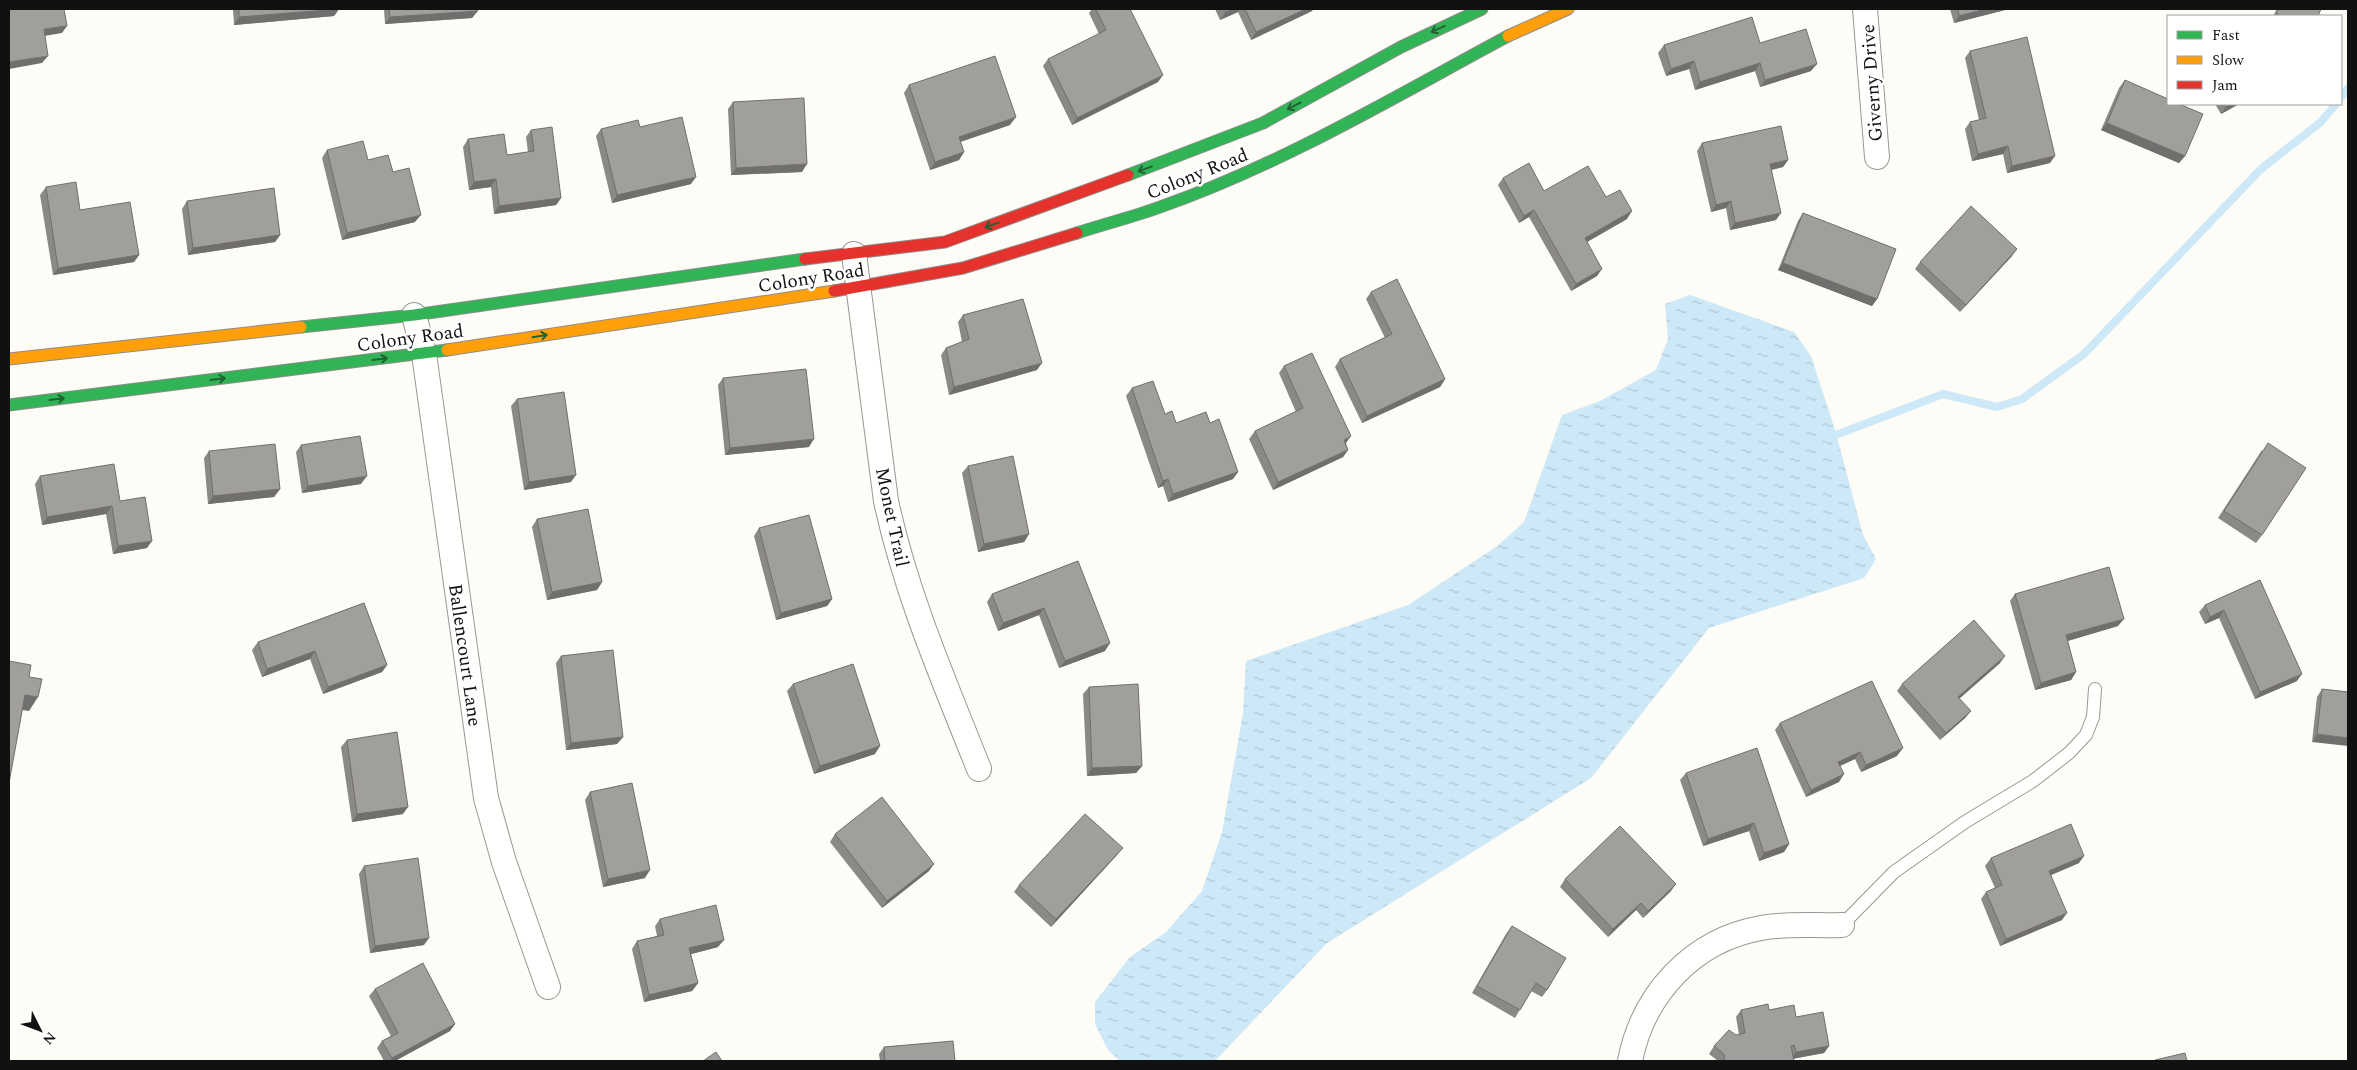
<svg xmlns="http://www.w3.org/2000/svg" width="2357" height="1070" font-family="Spectral,serif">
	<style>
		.water { fill: url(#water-ripples) }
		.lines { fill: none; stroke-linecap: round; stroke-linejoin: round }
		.stream { stroke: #cde8f7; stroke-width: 8 }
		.lane-casing { stroke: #979795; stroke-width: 14 }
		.street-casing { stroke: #979795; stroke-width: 26 }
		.fast-casing { stroke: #8e8d8b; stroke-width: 13 }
		.slow-casing { stroke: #8e8d8b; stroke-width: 13 }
		.jam-casing { stroke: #8e8d8b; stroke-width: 13 }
		.lane { stroke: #fffffe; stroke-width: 12 }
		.street { stroke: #fffffe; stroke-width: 24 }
		.fast { stroke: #30b455; stroke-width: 11 }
		.slow { stroke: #ff9f0a; stroke-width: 11 }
		.jam { stroke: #e5322d; stroke-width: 11 }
		.wall { fill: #8a8986 }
		.shaded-wall { fill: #716f6d }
		.building { fill: #a19f9c; stroke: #716f6d }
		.oneway { stroke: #206233 }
		.labels { text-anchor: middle; stroke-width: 5; stroke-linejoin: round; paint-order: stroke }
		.street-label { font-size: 19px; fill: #111; stroke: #fff }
	</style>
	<defs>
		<pattern id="water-ripples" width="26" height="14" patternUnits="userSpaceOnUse" patternTransform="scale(1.25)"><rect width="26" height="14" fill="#cde8f7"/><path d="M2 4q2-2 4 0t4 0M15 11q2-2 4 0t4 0" fill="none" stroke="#afc6d3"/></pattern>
	</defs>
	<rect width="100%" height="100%" fill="#fdfcf7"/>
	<!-- water -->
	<path class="water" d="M1690,295l104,37 17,24 25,77 27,102 13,24 -12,19 -155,50 -118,150 -264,165 -112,118h-95l-12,-11 -13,-26v-22l35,-45 36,-25 36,-41 20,-59 21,-119 3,-52 162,-56 88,-58 28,-25 38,-107 38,-14 56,-31 12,-31 -3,-35z"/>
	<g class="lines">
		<!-- stream -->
		<g class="stream">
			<path d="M2341,97l7,-9"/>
			<path d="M1828,438l115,-44 54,13 25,-8 62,-45 177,-185 60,-47 15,-18"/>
		</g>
		<!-- lane casing -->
		<g class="lane-casing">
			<path id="lane" d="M1842,925l52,-53 71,-50 68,-41 36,-28 17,-18 7,-18 2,-28"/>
		</g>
		<!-- street casing -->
		<g class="street-casing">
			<g id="street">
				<path d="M1865,9l12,148"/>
				<path d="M854,254l32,247c20,93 58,180 93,268"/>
				<path d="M414,315l10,39 62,444 18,64 44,125"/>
				<path d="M1630,1061c13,-67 63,-121 131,-133 26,-5 55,-2 81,-3"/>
			</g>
		</g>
		<!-- fast casing -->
		<g class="fast-casing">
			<g id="fast">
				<path d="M1128,175l135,-52 138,-76 81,-38"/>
				<path d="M1077,233c27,-9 56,-16 83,-26 121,-42 236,-111 348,-171"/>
				<path d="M301,327l113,-12 391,-56"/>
				<path d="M9,405l438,-55"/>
			</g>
		</g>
		<!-- slow casing -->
		<g class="slow-casing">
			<g id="slow">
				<path d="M1508,36l60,-27"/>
				<path d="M447,350l387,-59"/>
				<path d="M9,359l292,-32"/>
			</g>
		</g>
		<!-- jam casing -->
		<g class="jam-casing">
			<g id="jam">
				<path d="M805,259l140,-17 183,-67"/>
				<path d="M834,291l129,-23 114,-35"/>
			</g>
		</g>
		<!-- lane -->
		<use href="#lane" class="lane"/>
		<!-- street -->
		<use href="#street" class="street"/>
		<!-- fast -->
		<use href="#fast" class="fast"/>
		<!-- slow -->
		<use href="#slow" class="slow"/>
		<!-- jam -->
		<use href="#jam" class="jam"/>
	</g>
	<!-- wall -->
	<g class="wall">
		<path d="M233,9h106l-5,7 -100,9z"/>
		<path d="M384,9h93l-5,9 -87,6z"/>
		<path d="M1092,9h4l62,73 -86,43 -29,-59 5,-7 51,-25 -10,-21z"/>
		<path d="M1215,9h98l-1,2 -61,29 -13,-28 -18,8z"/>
		<path d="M1950,9h59l-55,14z"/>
		<path d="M2277,9h44l-3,7h-45z"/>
		<path d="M1760,43l51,28 -51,16 -5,-16 -60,19 -6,-21 -23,7 -8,-23 6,-8z"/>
		<path d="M1970,51l80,112 -43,10 -4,-19 -31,7 -7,-32 5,-7 9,-2 -14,-62z"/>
		<path d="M2125,80l60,76 -6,7 -78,-33 18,-42z"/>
		<path d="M909,85l101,40 -50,17 4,10 -5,8 -29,10 -26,-77z"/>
		<path d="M733,102l69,70 -71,3 -3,-66z"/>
		<path d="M2215,104h24l-18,10z"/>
		<path d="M640,127l51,57 -79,19 -16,-67 5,-7z"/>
		<path d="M531,130l30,68 -5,7 -62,9 -3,-27 -22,3 -6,-43 5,-8 39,16 21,-3 -2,-15z"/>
		<path d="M1702,143l86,17 -5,7 -11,3 4,50 -46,10 -4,-22 -15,4 -14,-61z"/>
		<path d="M327,150l41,10 25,12 22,50 -73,18 -20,-82z"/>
		<path d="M1503,178l41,13 62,6 21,22 -40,23 10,34 -26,15 -42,-74 -10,6 -21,-38z"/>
		<path d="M46,187l34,23 59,45 -5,7 -81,13 -13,-80z"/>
		<path d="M187,201l93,34 -5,7 -87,13 -6,-46z"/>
		<path d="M1803,213l74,86 -5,7 -94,-36 20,-49z"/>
		<path d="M2012,256l-52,56 -45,-43 5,-7z"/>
		<path d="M1371,292l74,87 -5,8 -78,36 -27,-56 5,-8 45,-21 -19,-39z"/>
		<path d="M963,315l74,55 -88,25 -8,-40 5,-7 16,-6 -4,-20z"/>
		<path d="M1284,366l62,77 2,7 -5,7 -70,33 -24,-51 6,-8 41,-19 -17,-39z"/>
		<path d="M723,378l86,69 -84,8 -7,-70z"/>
		<path d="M1132,388l44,35h34l28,49 -5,7 -65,23 -5,-16 -5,2 -32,-92z"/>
		<path d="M517,399l54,83 -47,8 -13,-84z"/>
		<path d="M301,445l60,39 -59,9 -6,-41z"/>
		<path d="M2262,450v85l-6,8 -38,-25z"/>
		<path d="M209,451l71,38 -6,8 -66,7 -4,-46z"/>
		<path d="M968,466l61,68 -5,8 -46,10 -16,-79z"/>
		<path d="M40,476l80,25 27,47 -34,6 -7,-40 -64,11 -7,-41z"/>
		<path d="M537,519l65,63 -5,8 -50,10 -15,-73z"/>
		<path d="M759,528l73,71 -5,7 -51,14 -22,-84z"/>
		<path d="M1078,561l27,90 -46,17 -20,-53 -41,16 -11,-29 5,-8z"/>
		<path d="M2260,580l37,101 -42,18 -36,-81 -14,6 -6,-12 6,-7z"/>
		<path d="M2015,594l103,32 -51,15 9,31 -5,8 -36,10 -25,-89z"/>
		<path d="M364,603l23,62 -5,7 -59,22 -13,-35 -48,18 -10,-27 6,-8z"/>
		<path d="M561,656l62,81 -6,7 -51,6 -10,-87z"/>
		<path d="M2000,663l-41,36 12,12 -6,7 -25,22 -43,-49 5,-7z"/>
		<path d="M793,684l82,70 -61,20 -27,-83z"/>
		<path d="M1089,687l53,79 -6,7 -49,3 -4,-82z"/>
		<path d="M2322,689l26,3 -36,50 5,-45z"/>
		<path d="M1780,723l117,33 -36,16 -6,-13 -15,7 -1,16 -33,15 -31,-67z"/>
		<path d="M347,740l56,74 -51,8 -11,-75z"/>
		<path d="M1686,773l103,71 -5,8 -25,9 -10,-30 -46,15 -23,-66z"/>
		<path d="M590,792l55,86 -42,9 -18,-87z"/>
		<path d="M835,834l94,37 -47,37 -52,-66z"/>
		<path d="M1117,855l-66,72 -37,-35 5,-7z"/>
		<path d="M1991,858l88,5 -28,12 11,45 -62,26 -19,-47 5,-7 9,-4 -10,-22z"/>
		<path d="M364,866l60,79 -54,8 -11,-79z"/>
		<path d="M1565,879l106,12 -28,27 -7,-8 -28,27 -48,-50z"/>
		<path d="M660,919l58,28 -27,7 7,29 -6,8 -48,11 -12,-53 5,-8 20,-5 -2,-10z"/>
		<path d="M1512,926l35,64 -5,7 -11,-6 -16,27 -43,-25 34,-59z"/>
		<path d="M375,989l80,35 -5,7 -55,30h-11l-7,-13 5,-7 9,-5 -22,-40z"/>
		<path d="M1741,1010h28l27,7 33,29 -5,7 -31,6 1,2h-76l-9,-7 5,-8 25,-11 -3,-18z"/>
		<path d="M884,1047l71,14h-75l-1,-7z"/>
	</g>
	<!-- shaded-wall -->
	<g class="shaded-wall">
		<path d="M339,9l-5,7 -100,9 5,-8z"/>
		<path d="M1233,9h7l-2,3 -18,8 6,-8z"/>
		<path d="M1306,9h7l-1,2 -61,29 5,-8z"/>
		<path d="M1986,9h23l-55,14 5,-7z"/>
		<path d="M478,11l-6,7 -87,6 5,-7z"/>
		<path d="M67,26l-5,7 -24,4 6,-8z"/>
		<path d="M48,56l-6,7 -33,6v-7z"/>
		<path d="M1694,61l-5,8 -23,7 5,-7z"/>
		<path d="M1760,63l-5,8 -60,19 5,-8z"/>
		<path d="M1817,64l-6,7 -51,16 5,-7z"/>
		<path d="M1163,75l-5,7 -86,43 5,-7z"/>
		<path d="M2232,104h7l-18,10 5,-7z"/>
		<path d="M1016,117l-6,8 -56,19 5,-7z"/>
		<path d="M2107,123l78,33 -6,7 -78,-33z"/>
		<path d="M2008,146l-5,8 -31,7 6,-7z"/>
		<path d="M964,152l-5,8 -29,10 5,-8z"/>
		<path d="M2055,156l-5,7 -43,10 5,-7z"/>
		<path d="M1788,160l-5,7 -18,4 5,-7z"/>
		<path d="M807,164l-5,8 -71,3 5,-7z"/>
		<path d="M696,177l-5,7 -79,19 5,-8z"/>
		<path d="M496,179l-5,8 -22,3 5,-8z"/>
		<path d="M561,198l-5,7 -62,9 5,-8z"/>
		<path d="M1731,201l-5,7 -15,4 5,-7z"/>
		<path d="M1534,210l-5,7 -10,6 5,-7z"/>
		<path d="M1632,211l-5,8 -47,27 5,-8z"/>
		<path d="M1781,213l-5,7 -46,10 5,-7z"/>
		<path d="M421,215l-6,7 -73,18 5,-7z"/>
		<path d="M280,235l-5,7 -87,13 5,-7z"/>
		<path d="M2017,249l-5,7 -52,56 6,-7z"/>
		<path d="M139,255l-5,7 -81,13 5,-7z"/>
		<path d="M1783,263l94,36 -5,7 -94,-36z"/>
		<path d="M1602,269l-5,7 -26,15 5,-7z"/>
		<path d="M1042,363l-5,7 -88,25 5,-8z"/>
		<path d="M1445,379l-5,8 -78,36 5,-7z"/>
		<path d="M1351,436l-5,7 -8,4 6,-7z"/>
		<path d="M814,439l-5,8 -84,8 5,-7z"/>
		<path d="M1348,450l-5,7 -70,33 5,-8z"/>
		<path d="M1238,472l-5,7 -65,23 5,-8z"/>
		<path d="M576,475l-5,7 -47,8 5,-8z"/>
		<path d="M367,476l-6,8 -59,9 6,-7z"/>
		<path d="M1168,479l-5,7 -5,2 5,-7z"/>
		<path d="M280,489l-6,8 -66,7 5,-8z"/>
		<path d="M112,506l-6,8 -64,11 5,-8z"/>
		<path d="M1029,534l-5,8 -46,10 6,-8z"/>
		<path d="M152,541l-5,7 -34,6 5,-8z"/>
		<path d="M602,582l-5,8 -50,10 5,-8z"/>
		<path d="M832,599l-5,7 -51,14 5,-7z"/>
		<path d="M1044,608l-5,7 -41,16 5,-8z"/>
		<path d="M2224,610l-5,8 -14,6 5,-7z"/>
		<path d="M2124,619l-6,7 -57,17 5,-8z"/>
		<path d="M1110,643l-5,8 -46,17 6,-7z"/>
		<path d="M315,651l-5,8 -48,18 5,-8z"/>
		<path d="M2005,656l-5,7 -47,41 5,-7z"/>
		<path d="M387,665l-5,7 -59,22 5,-7z"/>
		<path d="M2076,672l-5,8 -36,10 6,-7z"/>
		<path d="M2302,674l-5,7 -42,18 5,-7z"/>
		<path d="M25,695l13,2 -9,14 -14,-2z"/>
		<path d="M1971,711l-6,7 -25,22 6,-7z"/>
		<path d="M2317,734l31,4v8l-36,-4z"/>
		<path d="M623,737l-6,7 -51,6 5,-7z"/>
		<path d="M880,746l-5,8 -61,20 6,-8z"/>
		<path d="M1903,748l-6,8 -36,16 5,-7z"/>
		<path d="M1860,752l-5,7 -22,10 5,-7z"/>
		<path d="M1142,766l-6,7 -49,3 5,-8z"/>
		<path d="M1844,774l-5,8 -33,15 5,-7z"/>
		<path d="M408,807l-5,7 -51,8 5,-8z"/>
		<path d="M1754,823l-5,8 -46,15 5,-7z"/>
		<path d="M1789,844l-5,8 -25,9 5,-8z"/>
		<path d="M1123,848l-6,7 -66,72 5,-8z"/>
		<path d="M2084,856l-5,7 -35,15 5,-7z"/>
		<path d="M934,864l-5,7 -47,37 5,-7z"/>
		<path d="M650,870l-5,8 -42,9 5,-8z"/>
		<path d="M1676,884l-5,7 -28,27 5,-7z"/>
		<path d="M1641,903l-5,7 -28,27 5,-8z"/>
		<path d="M2067,913l-5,7 -62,26 6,-7z"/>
		<path d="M429,938l-5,7 -54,8 5,-7z"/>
		<path d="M724,940l-6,7 -34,9 5,-8z"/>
		<path d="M698,983l-6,8 -48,11 5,-7z"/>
		<path d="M455,1024l-5,7 -55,30h-5l2,-3z"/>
		<path d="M1829,1046l-5,7 -34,6 6,-7z"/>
	</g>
	<!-- building -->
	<g class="building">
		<path d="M9,9h55l3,17 -23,3 4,27 -39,6z"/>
		<path d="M239,9h100l-100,8z"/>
		<path d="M389,9h88l1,2 -88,6z"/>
		<path d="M1096,9h34l33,66 -86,43 -29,-59 58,-29z"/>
		<path d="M1224,9h9l-7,3z"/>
		<path d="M1245,9h61l-50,23z"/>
		<path d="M1958,9h28l-27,7z"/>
		<path d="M2278,9h43l-3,7h-36l-6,-3z"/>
		<path d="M1752,17l8,26 46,-14 11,35 -52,16 -5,-17 -60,19 -6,-21 -23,8 -7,-24z"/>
		<path d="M2027,37l28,119 -43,10 -4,-20 -30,8 -8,-32 16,-4 -16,-67z"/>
		<path d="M995,56l21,61 -57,20 5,15 -29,10 -26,-77z"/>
		<path d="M2125,80l43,19v5h11l24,10 -18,42 -78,-33z"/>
		<path d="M804,98l3,66 -71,4 -3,-66z"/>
		<path d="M2224,104h8l-6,3z"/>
		<path d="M682,117l14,60 -79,18 -16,-66 37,-9 2,7z"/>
		<path d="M1781,126l7,34 -18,4 11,49 -46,10 -4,-22 -15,4 -14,-62z"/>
		<path d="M552,127l9,71 -62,8 -3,-27 -22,3 -6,-43 36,-5 3,21 27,-4 -3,-21z"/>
		<path d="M363,141l5,19 20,-5 5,17 16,-4 12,47 -74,18 -20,-83z"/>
		<path d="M1529,163l15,28 44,-25 18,31 14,-7 12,21 -47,27 17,31 -26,15 -42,-74 -10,6 -21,-38z"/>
		<path d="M76,182l4,28 50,-8 9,53 -81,13 -12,-81z"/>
		<path d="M274,188l6,47 -87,13 -6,-47z"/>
		<path d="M1971,206l46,43 -51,56 -46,-43z"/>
		<path d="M1803,213l93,36 -19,50 -94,-36z"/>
		<path d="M1397,279l48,100 -78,37 -27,-57 52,-25 -21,-42z"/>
		<path d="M1023,299l19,64 -88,24 -8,-39 23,-9 -6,-24z"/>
		<path d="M1312,353l39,83 -7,4 4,10 -70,32 -23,-51 48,-23 -19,-42z"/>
		<path d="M806,369l8,70 -84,9 -7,-70z"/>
		<path d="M1153,381l12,33 7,-3 4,12 30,-11 4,11 9,-4 19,53 -65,22 -5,-15 -5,2 -31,-93z"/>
		<path d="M564,392l12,83 -47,7 -12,-83z"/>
		<path d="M360,436l7,40 -59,10 -7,-41z"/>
		<path d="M2268,443l38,25 -44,67 -38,-24z"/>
		<path d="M275,444l5,45 -67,7 -4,-45z"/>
		<path d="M1013,456l16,78 -45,10 -16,-78z"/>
		<path d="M114,464l6,37 25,-4 7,44 -34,5 -6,-40 -65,11 -7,-41z"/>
		<path d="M588,509l14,73 -50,10 -15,-73z"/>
		<path d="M809,515l23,84 -51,14 -22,-85z"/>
		<path d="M1078,561l32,82 -45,18 -21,-53 -41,15 -11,-29z"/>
		<path d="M2109,567l15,52 -58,16 10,37 -35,11 -26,-89z"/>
		<path d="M2260,580l42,94 -42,18 -36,-82 -14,7 -5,-12z"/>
		<path d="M364,603l23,62 -59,22 -13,-36 -48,18 -9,-27z"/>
		<path d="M1974,620l31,36 -47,41 13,14 -25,22 -44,-49z"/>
		<path d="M613,650l10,87 -52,6 -10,-87z"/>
		<path d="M9,661l22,4 -2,12 13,2 -4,18 -13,-2 -16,88z"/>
		<path d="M853,664l27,82 -60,20 -27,-82z"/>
		<path d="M1872,681l31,67 -37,17 -6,-13 -22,10 6,12 -33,16 -31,-67z"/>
		<path d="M1138,684l4,82 -50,2 -3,-81z"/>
		<path d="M2322,689l26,3v46l-31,-4z"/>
		<path d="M397,732l11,75 -51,7 -10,-74z"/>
		<path d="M1757,748l32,96 -25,9 -10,-30 -46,16 -22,-66z"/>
		<path d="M632,783l18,87 -42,9 -18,-87z"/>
		<path d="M882,797l52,67 -47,37 -52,-67z"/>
		<path d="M1085,814l38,34 -67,71 -37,-34z"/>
		<path d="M2071,824l13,32 -35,15 18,42 -61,26 -20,-47 16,-7 -11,-27z"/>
		<path d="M1620,826l56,58 -28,27 -7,-8 -28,26 -48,-50z"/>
		<path d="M418,858l11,80 -54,8 -11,-80z"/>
		<path d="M716,905l8,35 -35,8 9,35 -49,12 -12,-54 27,-6 -4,-16z"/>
		<path d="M1512,926l54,32 -19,32 -11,-7 -16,27 -43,-24z"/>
		<path d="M423,963l32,61 -63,34 -10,-17 16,-8 -23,-44z"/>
		<path d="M1768,1004l1,6 25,-5 2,12 27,-5 6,34 -33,6 -2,-7 -3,1 3,15h-69l-1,-7 -10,-8 15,-16 7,5 9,-2 -4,-23z"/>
		<path d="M953,1041l2,20h-70l-1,-14z"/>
		<path d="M716,1052l6,9h-19z"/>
		<path d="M2185,1053l2,8h-32v-1z"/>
	</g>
	<!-- one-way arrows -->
	<defs><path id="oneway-shaft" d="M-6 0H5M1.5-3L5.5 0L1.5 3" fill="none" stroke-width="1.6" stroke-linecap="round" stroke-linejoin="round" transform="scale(1.25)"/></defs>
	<g class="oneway">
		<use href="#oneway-shaft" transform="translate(1438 29) rotate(155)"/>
		<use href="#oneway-shaft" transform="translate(1294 106) rotate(152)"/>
		<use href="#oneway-shaft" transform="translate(1145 169) rotate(160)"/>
		<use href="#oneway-shaft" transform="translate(992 225) rotate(160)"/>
		<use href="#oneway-shaft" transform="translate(540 336) rotate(-9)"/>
		<use href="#oneway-shaft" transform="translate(380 359) rotate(-7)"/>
		<use href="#oneway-shaft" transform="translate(218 379) rotate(-7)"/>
		<use href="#oneway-shaft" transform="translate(57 399) rotate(-7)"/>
	</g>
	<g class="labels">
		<!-- street labels -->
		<g class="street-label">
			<text transform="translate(1871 83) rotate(-94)" y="7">Giverny Drive</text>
			<text transform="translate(1197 173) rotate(-22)" y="7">Colony Road</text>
			<text transform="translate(811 277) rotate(-9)" y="7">Colony Road</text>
			<text transform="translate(410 337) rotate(-8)" y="7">Colony Road</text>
			<text transform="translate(893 517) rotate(78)" y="7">Monet Trail</text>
			<text transform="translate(466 655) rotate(82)" y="7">Ballencourt Lane</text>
		</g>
	</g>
	<!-- border -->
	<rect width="2357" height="1070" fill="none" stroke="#111111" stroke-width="20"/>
	<!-- legend -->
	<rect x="2167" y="15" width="175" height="90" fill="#ffffff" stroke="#a0a0a0"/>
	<rect x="2177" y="31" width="25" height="8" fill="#30b455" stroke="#a0a0a0"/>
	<text x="2212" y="40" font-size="15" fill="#111111">Fast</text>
	<rect x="2177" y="56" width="25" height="8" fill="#ff9f0a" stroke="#a0a0a0"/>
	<text x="2212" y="65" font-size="15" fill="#111111">Slow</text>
	<rect x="2177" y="81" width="25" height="8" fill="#e5322d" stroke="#a0a0a0"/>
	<text x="2212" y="90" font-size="15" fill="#111111">Jam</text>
	<!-- north arrow -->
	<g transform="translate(40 1030) rotate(132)" stroke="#ffffff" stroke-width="4" paint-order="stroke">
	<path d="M0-4L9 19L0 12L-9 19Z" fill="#111111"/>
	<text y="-8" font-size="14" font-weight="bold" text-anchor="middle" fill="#111111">N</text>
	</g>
</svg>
